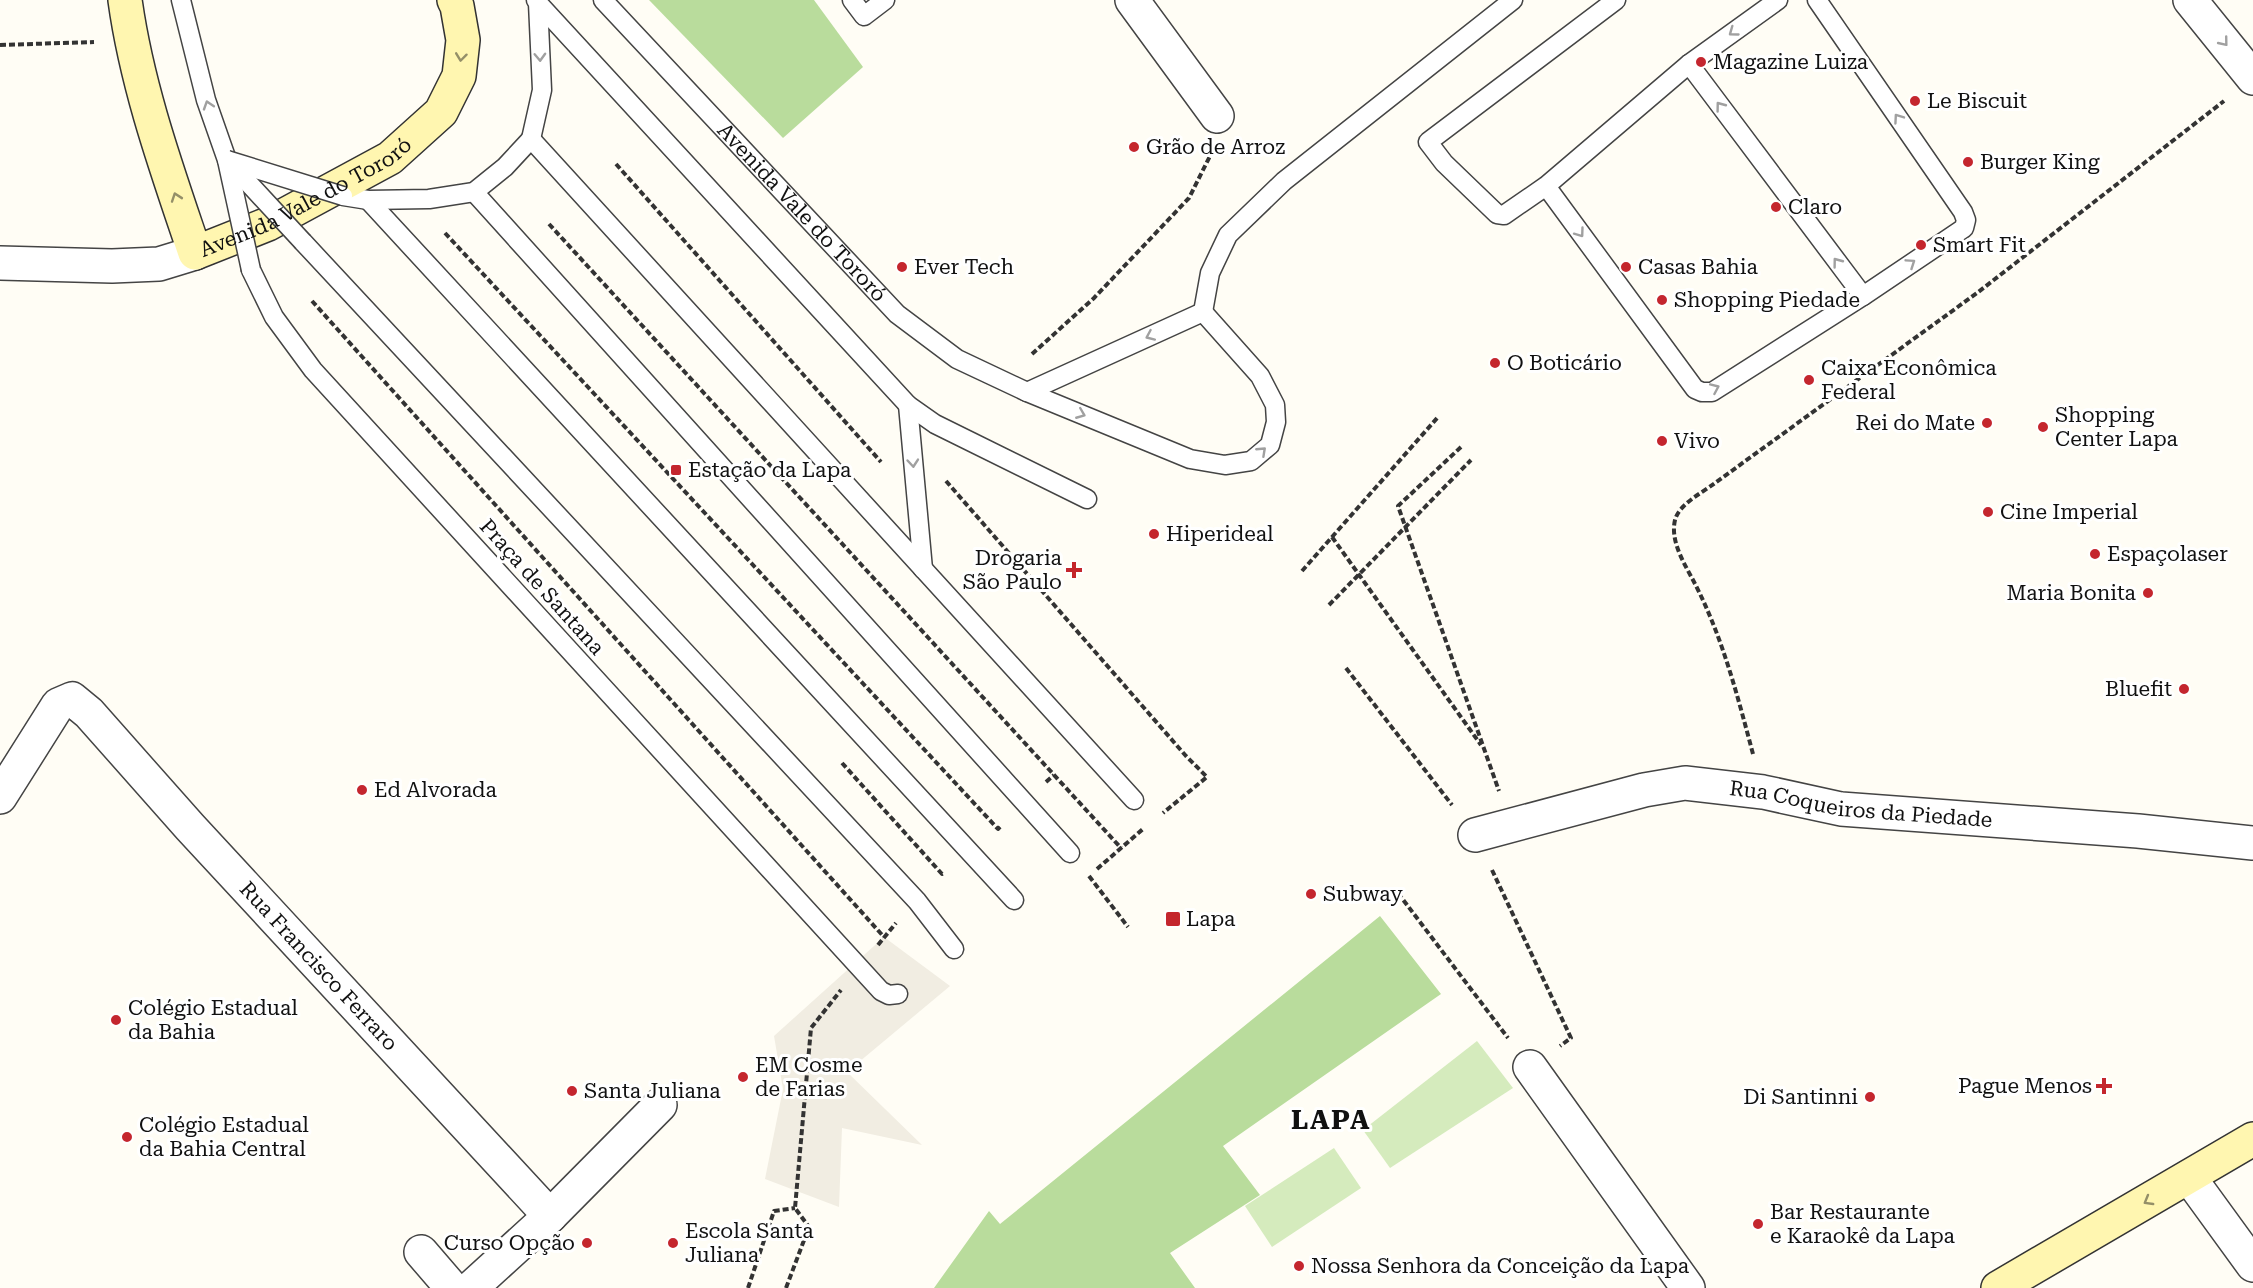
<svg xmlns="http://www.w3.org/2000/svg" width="2253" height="1288" font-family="'Roboto Serif',serif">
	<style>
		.green { fill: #d5ebbd }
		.forest { fill: #b9dc9c }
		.plaza { fill: #f1ede2 }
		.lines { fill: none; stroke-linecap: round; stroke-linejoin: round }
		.lane-casing { stroke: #444; stroke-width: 21 }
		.street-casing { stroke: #444; stroke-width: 36 }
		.secondary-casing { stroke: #333; stroke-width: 36 }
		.path { stroke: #333; stroke-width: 4; stroke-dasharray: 6 3; stroke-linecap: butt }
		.lane { stroke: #fff; stroke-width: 18 }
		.street { stroke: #fff; stroke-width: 33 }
		.secondary { stroke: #fff6b0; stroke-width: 33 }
		.lane-bridge-casing { stroke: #444; stroke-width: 21; stroke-linecap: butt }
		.lane-bridge { stroke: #fff; stroke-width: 18 }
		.oneway { stroke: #a0a0a0 }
		.oneway2 { stroke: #948f68 }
		.poi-dot { fill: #c4262e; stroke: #fff; stroke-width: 2 }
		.labels { text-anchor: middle; stroke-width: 6; stroke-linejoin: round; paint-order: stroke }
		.poi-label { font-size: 21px; fill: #111; stroke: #fff; text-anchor: start }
		.street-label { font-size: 21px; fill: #111; stroke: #fff }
		.district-label { font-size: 27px; font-weight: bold; letter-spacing: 1.5px; fill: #111; stroke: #fff }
	</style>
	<rect width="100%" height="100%" fill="#fffdf5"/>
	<!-- green -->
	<g class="green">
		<path d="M1477,1041l36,47 -123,80 -27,-38z"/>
		<path d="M1334,1148l27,40 -89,59 -27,-41z"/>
	</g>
	<!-- forest -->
	<g class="forest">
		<path d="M649,0h165l49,67 -80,71z"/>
		<path d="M1380,916l61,78 -218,152 37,49 -90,58 25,35h-261l55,-77 11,13z"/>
	</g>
	<!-- plaza -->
	<path class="plaza" d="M884,937l66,49 -103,86 75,73 -80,-17 -3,79 -74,-28 18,-90 -9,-53z"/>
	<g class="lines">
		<!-- lane casing -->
		<g class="lane-casing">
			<g id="lane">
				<path d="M181,0l25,100 21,60"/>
				<path id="s1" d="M603,0l294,314 60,45 70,33 163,67 35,6 26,-4 19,-16 6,-23 -1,-17 -15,-29 -57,-64"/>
				<path d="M852,0l12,16 21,-16"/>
				<path d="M1817,0l146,212 3,8 -2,8 -101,68"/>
				<path d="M538,3l370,402 27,19 152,75"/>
				<path d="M1689,64l89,-64"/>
				<path d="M531,139l11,-49 -4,-87 -2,-3"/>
				<path d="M1546,186l149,203 7,3h10l151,-96 -174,-232 -143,122 -42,29 -7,-1 -53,-51 -16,-21 188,-142"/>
				<path d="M474,192l596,661"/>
				<path d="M343,196l25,4 61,-1 45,-7 31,-25 26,-28 603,661"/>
				<path d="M368,200l646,700"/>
				<path d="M303,242l614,659 37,48"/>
				<path d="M251,270l23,47 39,53 568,621 8,4 9,-1"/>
				<path d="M1203,312l7,-39 18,-38 56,-54 229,-181"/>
				<path d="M1027,392l176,-80"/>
				<path d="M908,405l15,164"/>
			</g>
		</g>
		<!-- street casing -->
		<g class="street-casing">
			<g id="street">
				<path d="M1132,0l85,116"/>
				<path d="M2190,0l63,78"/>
				<path d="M0,263l112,3 47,-2 36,-11"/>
				<path id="s2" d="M0,797l58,-92 14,-6 17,14 101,114 360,389"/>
				<path id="s3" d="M1475,835l169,-45 41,-7 78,9 78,17 297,22 115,12"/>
				<path d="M1530,1067l158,221"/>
				<path d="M2189,1177l64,88"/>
				<path d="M421,1252l31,36"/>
				<path d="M471,1288l79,-72 110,-111"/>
			</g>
		</g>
		<!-- secondary casing -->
		<g class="secondary-casing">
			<g id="secondary">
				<path id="s4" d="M125,0c12,87 42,170 70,253l73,-29 122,-66 51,-46 18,-36 4,-36 -6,-34 -3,-6"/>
				<path d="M1998,1288l255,-149"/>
			</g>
		</g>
		<!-- path -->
		<g class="path">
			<path d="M0,45l94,-3"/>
			<path d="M616,164l265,298"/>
			<path d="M549,224l572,624"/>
			<path d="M445,233l553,596 4,-4"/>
			<path d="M312,301l572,636"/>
			<path d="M1032,354l62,-56 95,-100 22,-44"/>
			<path d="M1461,447l-63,59 101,285"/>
			<path d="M946,481l240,275 21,21 -44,36"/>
			<path d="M1332,537l149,208"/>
			<path d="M1302,571l136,-154"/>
			<path d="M1329,605l142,-145"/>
			<path d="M1346,668l106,137"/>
			<path d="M1753,754c-16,-60 -31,-119 -60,-174 -9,-17 -23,-39 -18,-60 4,-16 27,-27 40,-37l262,-190 247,-192"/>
			<path d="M842,763l100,111 3,-2"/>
			<path d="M1046,782l8,-7"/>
			<path d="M1097,869l46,-40"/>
			<path d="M1492,870l79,168 -11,8"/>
			<path d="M1089,876l39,51"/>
			<path d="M1398,893l110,145"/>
			<path d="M878,945l18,-22"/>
			<path d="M748,1288l26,-77 21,-3"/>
			<path d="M786,1288l23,-61 -14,-19 16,-180 30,-38"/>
		</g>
		<!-- lane -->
		<use href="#lane" class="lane"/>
		<!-- street -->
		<use href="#street" class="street"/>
		<!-- secondary -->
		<use href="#secondary" class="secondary"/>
		<!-- lane-bridge casing -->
		<g class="lane-bridge-casing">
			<g id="lane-bridge">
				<path d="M227,160l116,36"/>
				<path d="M227,160l24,110"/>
				<path d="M229,162l74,80"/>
			</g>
		</g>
		<!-- lane-bridge -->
		<use href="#lane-bridge" class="lane-bridge"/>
	</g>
	<!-- one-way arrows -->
	<defs><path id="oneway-chevron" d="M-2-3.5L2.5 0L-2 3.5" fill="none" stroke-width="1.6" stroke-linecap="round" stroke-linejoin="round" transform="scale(1.5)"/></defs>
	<g class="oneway">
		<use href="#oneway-chevron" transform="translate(1733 32) rotate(144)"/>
		<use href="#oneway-chevron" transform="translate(2224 42) rotate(51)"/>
		<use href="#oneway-chevron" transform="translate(540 57) rotate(88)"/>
		<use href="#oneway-chevron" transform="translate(208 105) rotate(-108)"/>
		<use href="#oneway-chevron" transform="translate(1720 106) rotate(-127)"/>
		<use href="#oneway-chevron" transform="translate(1898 118) rotate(-125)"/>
		<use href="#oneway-chevron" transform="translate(1580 233) rotate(54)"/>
		<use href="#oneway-chevron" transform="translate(1837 262) rotate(-127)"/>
		<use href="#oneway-chevron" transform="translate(1911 263) rotate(-34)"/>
		<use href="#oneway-chevron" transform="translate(1150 336) rotate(156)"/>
		<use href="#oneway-chevron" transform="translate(1715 388) rotate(-24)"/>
		<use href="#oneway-chevron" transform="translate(1081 414) rotate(22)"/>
		<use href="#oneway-chevron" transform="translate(1262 451) rotate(-43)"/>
		<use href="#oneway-chevron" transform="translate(913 463) rotate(85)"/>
	</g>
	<g class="oneway2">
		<use href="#oneway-chevron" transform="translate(461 57) rotate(97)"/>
		<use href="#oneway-chevron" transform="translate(176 197) rotate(-109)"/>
		<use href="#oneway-chevron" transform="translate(2148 1201) rotate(150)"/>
	</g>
	<!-- markers -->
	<g class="poi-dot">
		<circle cx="1701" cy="62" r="6"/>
		<circle cx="1915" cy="101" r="6"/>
		<circle cx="1134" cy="147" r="6"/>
		<circle cx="1968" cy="162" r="6"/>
		<circle cx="1776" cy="207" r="6"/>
		<circle cx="1921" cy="245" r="6"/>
		<circle cx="902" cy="267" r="6"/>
		<circle cx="1626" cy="267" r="6"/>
		<circle cx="1662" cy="300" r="6"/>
		<circle cx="1495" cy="363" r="6"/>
		<circle cx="1809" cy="380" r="6"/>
		<circle cx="1987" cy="423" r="6"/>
		<circle cx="2043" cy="427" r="6"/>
		<circle cx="1662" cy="441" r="6"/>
		<rect x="670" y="464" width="12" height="12" rx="3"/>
		<circle cx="1988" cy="512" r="6"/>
		<circle cx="1154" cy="534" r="6"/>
		<circle cx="2095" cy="554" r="6"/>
		<path d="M1071 561h6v6h6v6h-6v6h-6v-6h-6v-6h6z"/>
		<circle cx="2148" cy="593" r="6"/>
		<circle cx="2184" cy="689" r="6"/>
		<circle cx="362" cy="790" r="6"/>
		<circle cx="1311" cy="894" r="6"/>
		<rect x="1165" y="911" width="16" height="16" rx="3"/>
		<circle cx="116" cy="1020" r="6"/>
		<circle cx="743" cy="1077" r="6"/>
		<path d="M2101 1077h6v6h6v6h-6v6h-6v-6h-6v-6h6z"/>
		<circle cx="572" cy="1091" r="6"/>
		<circle cx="1870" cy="1097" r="6"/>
		<circle cx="127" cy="1137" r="6"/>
		<circle cx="1758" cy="1224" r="6"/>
		<circle cx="587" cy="1243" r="6"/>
		<circle cx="673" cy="1243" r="6"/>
		<circle cx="1299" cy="1266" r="6"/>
	</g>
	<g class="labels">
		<!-- poi labels -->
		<g class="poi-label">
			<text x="1713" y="69">Magazine Luiza</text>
			<text x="1927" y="108">Le Biscuit</text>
			<text x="1146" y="154">Grão de Arroz</text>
			<text x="1980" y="169">Burger King</text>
			<text x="1788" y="214">Claro</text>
			<text x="1933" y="252">Smart Fit</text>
			<text x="914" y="274">Ever Tech</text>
			<text x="1638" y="274">Casas Bahia</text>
			<text x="1674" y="307">Shopping Piedade</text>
			<text x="1507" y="370">O Boticário</text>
			<text x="1821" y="375">Caixa Econômica<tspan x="1821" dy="24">Federal</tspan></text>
			<text x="2055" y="422">Shopping<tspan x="2055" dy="24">Center Lapa</tspan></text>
			<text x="1975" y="430" text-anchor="end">Rei do Mate</text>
			<text x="1674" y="448">Vivo</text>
			<text x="688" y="477">Estação da Lapa</text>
			<text x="2000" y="519">Cine Imperial</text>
			<text x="1166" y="541">Hiperideal</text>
			<text x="2107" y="561">Espaçolaser</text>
			<text x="1062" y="565" text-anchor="end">Drogaria<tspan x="1062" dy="24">São Paulo</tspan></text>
			<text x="2136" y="600" text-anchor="end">Maria Bonita</text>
			<text x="2172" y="696" text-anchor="end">Bluefit</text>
			<text x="374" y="797">Ed Alvorada</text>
			<text x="1323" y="901">Subway</text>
			<text x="1186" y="926">Lapa</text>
			<text x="128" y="1015">Colégio Estadual<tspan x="128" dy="24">da Bahia</tspan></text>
			<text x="755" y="1072">EM Cosme<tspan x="755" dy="24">de Farias</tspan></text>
			<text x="2092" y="1093" text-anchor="end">Pague Menos</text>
			<text x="584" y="1098">Santa Juliana</text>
			<text x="1858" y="1104" text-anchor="end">Di Santinni</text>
			<text x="139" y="1132">Colégio Estadual<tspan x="139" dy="24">da Bahia Central</tspan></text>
			<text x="1770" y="1219">Bar Restaurante<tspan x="1770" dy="24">e Karaokê da Lapa</tspan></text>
			<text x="685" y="1238">Escola Santa<tspan x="685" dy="24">Juliana</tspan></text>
			<text x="575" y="1250" text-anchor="end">Curso Opção</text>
			<text x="1311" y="1273">Nossa Senhora da Conceição da Lapa</text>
		</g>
		<!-- street labels -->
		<g class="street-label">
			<text dy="7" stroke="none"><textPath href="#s4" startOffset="387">Avenida Vale do Tororó</textPath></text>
			<text dy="7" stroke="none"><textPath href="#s1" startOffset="291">Avenida Vale do Tororó</textPath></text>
			<text transform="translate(542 587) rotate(48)" y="7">Praça de Santana</text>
			<text dy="7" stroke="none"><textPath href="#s3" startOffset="394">Rua Coqueiros da Piedade</textPath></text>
			<text dy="7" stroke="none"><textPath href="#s2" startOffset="488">Rua Francisco Ferraro</textPath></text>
		</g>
		<!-- district labels -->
		<g class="district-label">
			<text x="1331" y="1129">LAPA</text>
		</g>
	</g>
</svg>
